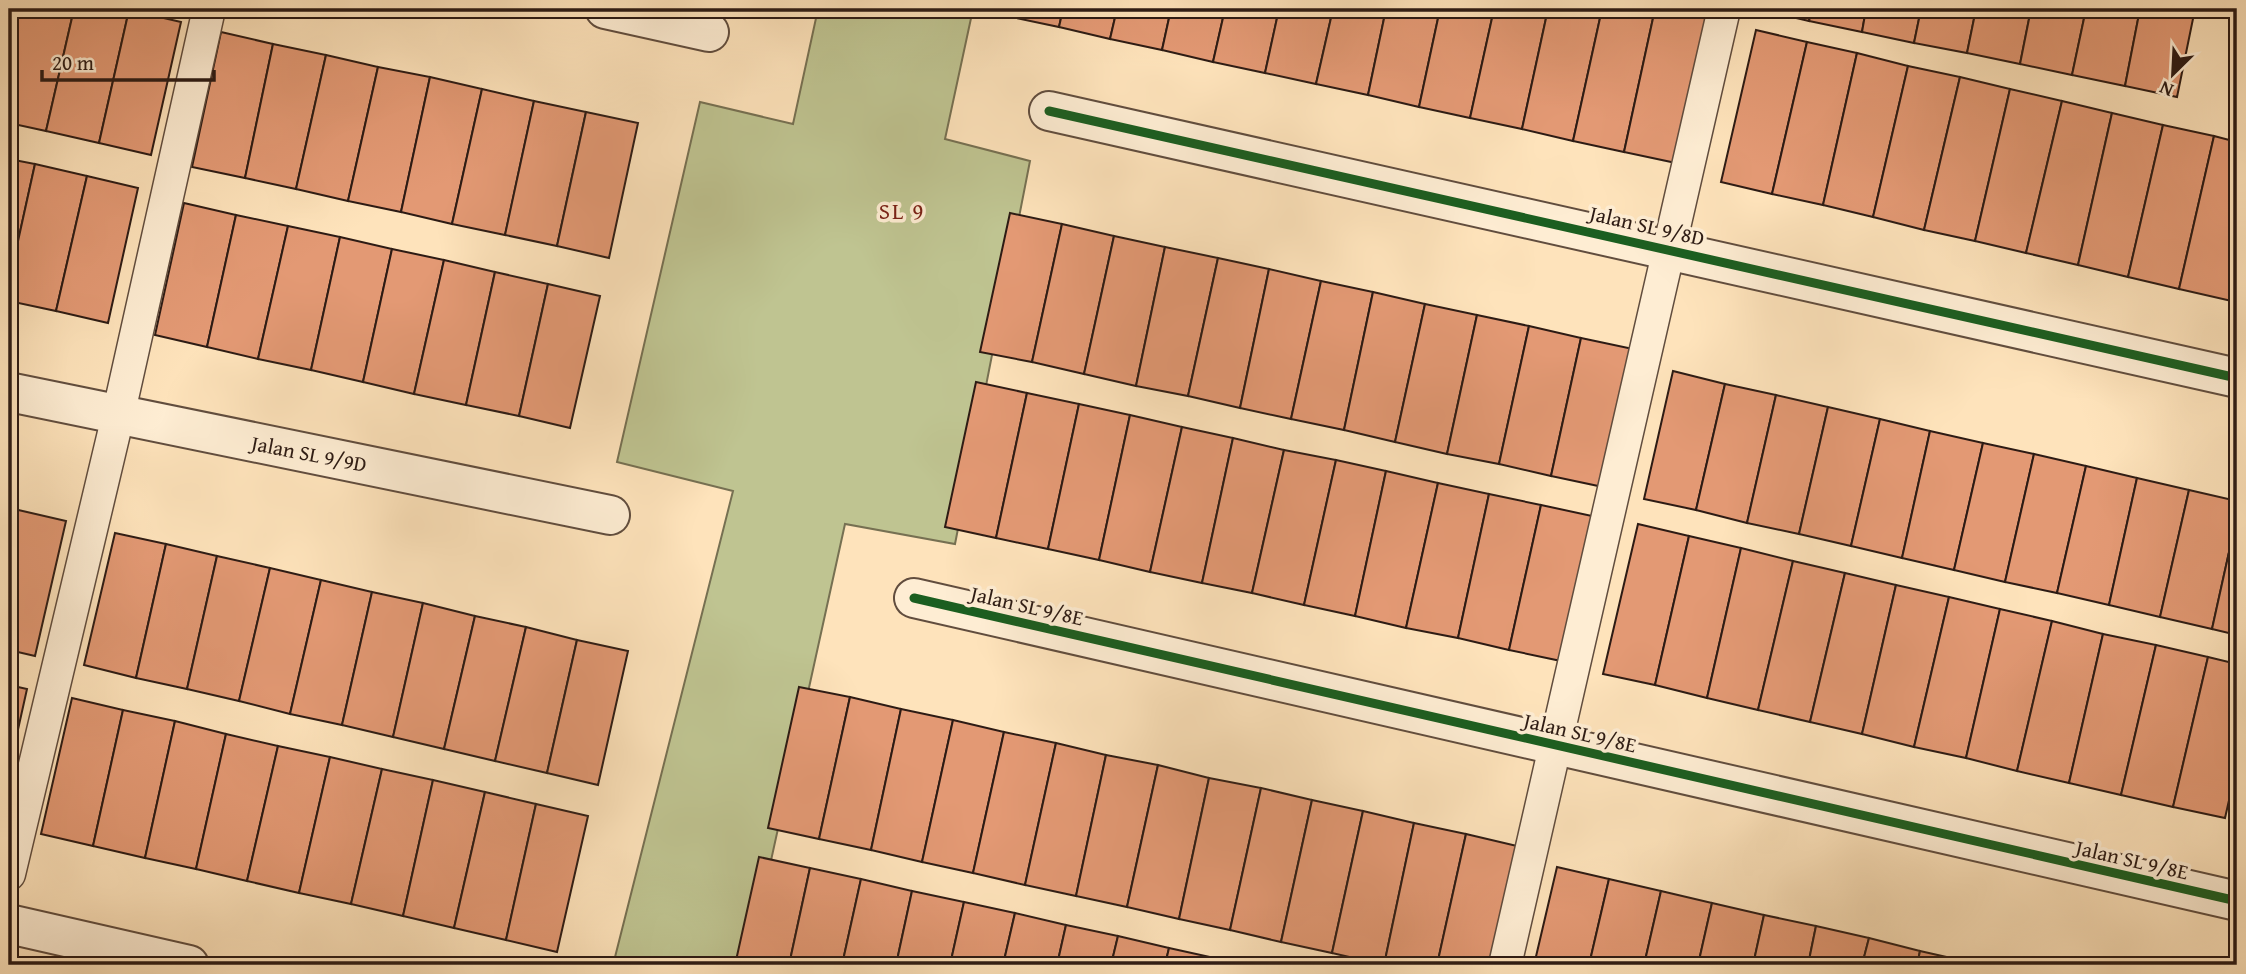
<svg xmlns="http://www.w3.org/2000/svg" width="2246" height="974" font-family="'Gentium Book Plus',serif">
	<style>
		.green { fill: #bfc491; stroke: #767052; stroke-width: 2 }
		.building { fill: #e39974; stroke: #2d1b14; stroke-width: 2 }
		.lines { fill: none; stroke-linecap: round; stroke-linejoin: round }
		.lane-casing { stroke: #614d3e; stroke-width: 35 }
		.street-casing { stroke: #614d3e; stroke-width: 42 }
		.lane { stroke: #feedd3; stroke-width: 32 }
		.street { stroke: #feedd3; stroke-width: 38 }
		.cycleway-casing { stroke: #feedd3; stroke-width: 13 }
		.cycleway { stroke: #1b5e20; stroke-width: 9 }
		.labels { text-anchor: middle; stroke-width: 7; stroke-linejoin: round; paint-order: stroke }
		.street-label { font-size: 21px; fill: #2d1b14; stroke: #feedd3 }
		.neighbourhood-label { font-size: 23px; letter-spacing: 2px; fill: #7a1f14; stroke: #feedd3 }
	</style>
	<rect width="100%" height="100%" fill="#fee3bb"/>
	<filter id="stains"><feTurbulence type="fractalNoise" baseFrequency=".00286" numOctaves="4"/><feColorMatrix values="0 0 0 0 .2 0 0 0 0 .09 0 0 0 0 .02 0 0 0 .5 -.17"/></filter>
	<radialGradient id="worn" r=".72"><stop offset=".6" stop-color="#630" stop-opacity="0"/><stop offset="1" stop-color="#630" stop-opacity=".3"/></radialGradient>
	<!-- green -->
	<path class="green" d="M818,9h155l-28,130 85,22 -75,383 -110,-20 -97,441h-135l120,-474 -116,-29 83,-360 93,22z"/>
	<!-- building -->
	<g class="building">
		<path d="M9,9h10l-10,48z"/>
		<path d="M19,9h55l-28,122 -37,-8v-66z"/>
		<path d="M74,9l55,1 -30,133 -53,-12z"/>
		<path d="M1009,9h54l-4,18 -52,-11z"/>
		<path d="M1063,9h54l-7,30 -51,-12z"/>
		<path d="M1117,9h54l-9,41 -52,-11z"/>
		<path d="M1171,9h54l-12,53 -51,-12z"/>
		<path d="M1225,9h54l-14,64 -52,-11z"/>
		<path d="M1279,9h54l-17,75 -51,-11z"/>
		<path d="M1333,9h53l-18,86 -52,-11z"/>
		<path d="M1386,9h54l-21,98 -51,-12z"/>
		<path d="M1440,9h54l-24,109 -51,-11z"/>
		<path d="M1494,9h54l-26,120 -52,-11z"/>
		<path d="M1548,9h54l-29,132 -51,-12z"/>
		<path d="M1602,9h53l-31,143 -51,-11z"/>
		<path d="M1655,9h12l40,9 -31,145 -52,-11z"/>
		<path d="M1757,9h55l-3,12z"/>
		<path d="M1812,9h54l-4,23 -53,-11z"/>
		<path d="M1866,9h55l-7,34 -52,-11z"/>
		<path d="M1921,9h55l-9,44 -53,-10z"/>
		<path d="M1976,9h55l-11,55 -53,-11z"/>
		<path d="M2031,9h55l-14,66 -52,-11z"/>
		<path d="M2086,9h54l-15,77 -53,-11z"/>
		<path d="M2140,9h55l-18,88 -52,-11z"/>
		<path d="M129,10l52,12 -30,133 -52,-12z"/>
		<path d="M1756,30l51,12 -35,152 -51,-12z"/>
		<path d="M221,32l52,12 -28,134 -53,-11z"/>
		<path d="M1807,42l50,11 -34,152 -51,-11z"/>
		<path d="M273,44l53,11 -30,134 -51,-11z"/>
		<path d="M1857,53l51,13 -35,151 -50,-12z"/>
		<path d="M326,55l52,12 -30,134 -52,-12z"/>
		<path d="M1908,66l52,11 -36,153 -51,-13z"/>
		<path d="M378,67l52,10 -29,135 -53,-11z"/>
		<path d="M430,77l52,12 -30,135 -51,-12z"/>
		<path d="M1960,77l50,12 -35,152 -51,-11z"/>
		<path d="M482,89l52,12 -29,134 -53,-11z"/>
		<path d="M2010,89l52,12 -36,152 -51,-12z"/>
		<path d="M534,101l52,11 -29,134 -52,-11z"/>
		<path d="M2062,101l50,12 -34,152 -52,-12z"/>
		<path d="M586,112l52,11 -29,135 -52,-12z"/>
		<path d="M2112,113l51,12 -35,152 -50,-12z"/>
		<path d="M2163,125l51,11 -35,153 -51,-12z"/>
		<path d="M2214,136l23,6 -1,160 -57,-13z"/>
		<path d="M9,159l26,5 -26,118z"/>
		<path d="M35,164l52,12 -31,135 -47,-10v-19z"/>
		<path d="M87,176l51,12 -30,135 -52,-12z"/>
		<path d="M184,203l52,12 -29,132 -52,-12z"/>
		<path d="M1010,213l52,11 -30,138 -52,-10z"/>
		<path d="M236,215l52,11 -30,133 -51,-12z"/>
		<path d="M1062,224l52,12 -30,138 -52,-12z"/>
		<path d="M288,226l52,11 -29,133 -53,-11z"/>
		<path d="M1114,236l51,11 -29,139 -52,-12z"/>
		<path d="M340,237l52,12 -29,133 -52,-12z"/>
		<path d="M1165,247l53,11 -30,138 -52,-10z"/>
		<path d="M392,249l52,11 -30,134 -51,-12z"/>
		<path d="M1218,258l51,11 -29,139 -52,-12z"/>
		<path d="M444,260l51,12 -29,133 -52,-11z"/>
		<path d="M1269,269l52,12 -30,138 -51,-11z"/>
		<path d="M495,272l53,12 -29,132 -53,-11z"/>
		<path d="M1321,281l52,11 -29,138 -53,-11z"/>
		<path d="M548,284l52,12 -30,132 -51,-12z"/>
		<path d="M1373,292l52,12 -30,138 -51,-12z"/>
		<path d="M1425,304l52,11 -30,139 -52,-12z"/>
		<path d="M1477,315l52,11 -30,138 -52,-10z"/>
		<path d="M1529,326l52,12 -30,138 -52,-12z"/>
		<path d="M1581,338l52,11 -30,138 -52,-11z"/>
		<path d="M1673,371l52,13 -29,126 -52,-11z"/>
		<path d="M976,382l51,11 -31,145 -51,-11z"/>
		<path d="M1725,384l51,11 -29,128 -51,-13z"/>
		<path d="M1027,393l52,11 -31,145 -52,-11z"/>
		<path d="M1776,395l52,12 -29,127 -52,-11z"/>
		<path d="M1079,404l51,11 -31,145 -51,-11z"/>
		<path d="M1828,407l52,12 -29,127 -52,-12z"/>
		<path d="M1130,415l52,12 -32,145 -51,-12z"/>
		<path d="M1880,419l50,12 -28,127 -51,-12z"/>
		<path d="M1182,427l51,11 -31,145 -52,-11z"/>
		<path d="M1930,431l53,12 -29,127 -52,-12z"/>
		<path d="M1233,438l51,12 -32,143 -50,-10z"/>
		<path d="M1983,443l51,11 -29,128 -51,-12z"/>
		<path d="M1284,450l52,10 -32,145 -52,-12z"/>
		<path d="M2034,454l52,12 -29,127 -52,-11z"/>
		<path d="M1336,460l50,11 -31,145 -51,-11z"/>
		<path d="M2086,466l51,12 -28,127 -52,-12z"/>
		<path d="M1386,471l52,12 -32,145 -51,-12z"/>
		<path d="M2137,478l52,12 -29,127 -51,-12z"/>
		<path d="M1438,483l51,11 -31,144 -52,-10z"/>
		<path d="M2189,490l48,11v15l-25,113 -52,-12z"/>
		<path d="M1489,494l52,11 -32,145 -51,-12z"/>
		<path d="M1541,505l51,11 -31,145 -52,-11z"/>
		<path d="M14,509l52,12 -31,135 -26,-6v-119z"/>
		<path d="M2237,516v119l-25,-6z"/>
		<path d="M1638,524l51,12 -34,149 -52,-11z"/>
		<path d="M115,533l51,11 -30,134 -52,-13z"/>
		<path d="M1689,536l52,12 -34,150 -52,-13z"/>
		<path d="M166,544l51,12 -30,133 -51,-11z"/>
		<path d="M1741,548l52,13 -35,149 -51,-12z"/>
		<path d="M217,556l53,12 -31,133 -52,-12z"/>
		<path d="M1793,561l52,12 -35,149 -52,-12z"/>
		<path d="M270,568l51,12 -31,134 -51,-13z"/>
		<path d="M1845,573l51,12 -34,149 -52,-12z"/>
		<path d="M321,580l51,12 -30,133 -52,-11z"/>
		<path d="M1896,585l53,12 -35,150 -52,-13z"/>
		<path d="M372,592l51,11 -30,134 -51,-12z"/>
		<path d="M1949,597l51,12 -34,149 -52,-11z"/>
		<path d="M423,603l52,13 -31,133 -51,-12z"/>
		<path d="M2000,609l52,12 -35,150 -51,-13z"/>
		<path d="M475,616l51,11 -31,134 -51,-12z"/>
		<path d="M2052,621l51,13 -34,149 -52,-12z"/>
		<path d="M526,627l51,13 -30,133 -52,-12z"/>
		<path d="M2103,634l53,11 -35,150 -52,-12z"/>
		<path d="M577,640l51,11 -30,134 -51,-12z"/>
		<path d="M2156,645l52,12 -35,150 -52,-12z"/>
		<path d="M2208,657l29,7v101l-12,53 -52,-11z"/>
		<path d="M9,685l18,4 -18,81z"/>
		<path d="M799,687l51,10 -31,142 -51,-11z"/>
		<path d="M850,697l51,12 -30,141 -52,-11z"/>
		<path d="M72,698l51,12 -30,136 -52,-12z"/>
		<path d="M901,709l52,11 -31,142 -51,-12z"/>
		<path d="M123,710l52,11 -30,137 -52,-12z"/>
		<path d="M953,720l51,12 -31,141 -51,-11z"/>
		<path d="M175,721l51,13 -30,135 -51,-11z"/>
		<path d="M1004,732l52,11 -31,142 -52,-12z"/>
		<path d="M226,734l52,12 -31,135 -51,-12z"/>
		<path d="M1056,743l50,12 -30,141 -51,-11z"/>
		<path d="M278,746l52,11 -31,136 -52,-12z"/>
		<path d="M1106,755l52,10 -31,142 -51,-11z"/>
		<path d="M330,757l52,12 -31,135 -52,-11z"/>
		<path d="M1158,765l51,13 -30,141 -52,-12z"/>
		<path d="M382,769l51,11 -30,136 -52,-12z"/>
		<path d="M1209,778l52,10 -31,142 -51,-11z"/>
		<path d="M433,780l52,12 -31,136 -51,-12z"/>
		<path d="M1261,788l51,12 -31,142 -51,-12z"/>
		<path d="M485,792l51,12 -30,136 -52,-12z"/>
		<path d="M1312,800l51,11 -31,142 -51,-11z"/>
		<path d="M536,804l52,12 -31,136 -51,-12z"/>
		<path d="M1363,811l51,12 -30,142 -52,-12z"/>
		<path d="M1414,823l52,11 -29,131h-53z"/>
		<path d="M1466,834l51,12 -27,119h-53z"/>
		<path d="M759,857l51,11 -21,97h-54z"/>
		<path d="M1557,867l52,12 -20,86h-55z"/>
		<path d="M810,868l51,11 -19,86h-53z"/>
		<path d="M861,879l51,12 -16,74h-54z"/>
		<path d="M1609,879l52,12 -17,74h-55z"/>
		<path d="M912,891l52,11 -14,63h-54z"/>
		<path d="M1661,891l51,12 -14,62h-54z"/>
		<path d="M964,902l51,11 -12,52h-53z"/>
		<path d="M1712,903l52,12 -11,50h-55z"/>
		<path d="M1015,913l51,12 -9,40h-54z"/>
		<path d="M1764,915l52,11 -8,39h-55z"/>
		<path d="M1066,925l52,11 -7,29h-54z"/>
		<path d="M1816,926l53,12 -7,27h-54z"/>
		<path d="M1118,936l51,12 -4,17h-54z"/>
		<path d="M1869,938l51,13 -3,14h-55z"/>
		<path d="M1169,948l50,11 -1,6h-53z"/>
		<path d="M1920,951l53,12 -1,2h-55z"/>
	</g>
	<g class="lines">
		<!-- lane casing -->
		<g class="lane-casing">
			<g id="lane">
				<path d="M9,874l109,-458 91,-407"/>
				<path d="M1505,965l219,-956"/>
			</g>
		</g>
		<!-- street casing -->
		<g class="street-casing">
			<g id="street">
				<path d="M605,9l104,23"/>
				<path d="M1049,111l1188,267"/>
				<path d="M9,392l601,123"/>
				<path d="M914,598l1323,303"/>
				<path d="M9,924l180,41"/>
			</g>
		</g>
		<!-- lane -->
		<use href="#lane" class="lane"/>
		<!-- street -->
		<use href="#street" class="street"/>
		<!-- cycleway casing -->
		<g class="cycleway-casing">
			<g id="cycleway">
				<path d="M1049,111l1188,267"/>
				<path d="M914,598l1323,303"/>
			</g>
		</g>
		<!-- cycleway -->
		<use href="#cycleway" class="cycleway"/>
	</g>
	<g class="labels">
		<!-- street labels -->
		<g class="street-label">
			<text transform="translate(1647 226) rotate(13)" y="7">Jalan SL 9/8D</text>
			<text transform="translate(309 454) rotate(11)" y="7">Jalan SL 9/9D</text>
			<text transform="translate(1027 606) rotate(13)" y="7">Jalan SL 9/8E</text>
			<text transform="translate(1580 733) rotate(13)" y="7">Jalan SL 9/8E</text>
			<text transform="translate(2132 860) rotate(13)" y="7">Jalan SL 9/8E</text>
		</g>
		<!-- neighbourhood labels -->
		<g class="neighbourhood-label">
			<text x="902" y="219">SL 9</text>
		</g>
	</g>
	<!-- margin -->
	<rect width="2246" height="974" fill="none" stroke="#fee3bb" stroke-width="35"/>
	<rect x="10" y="10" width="2225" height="953" fill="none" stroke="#2d1b14" stroke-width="3.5"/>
	<rect x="18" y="18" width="2211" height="939" fill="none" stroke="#2d1b14" stroke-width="2"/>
	<!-- north arrow -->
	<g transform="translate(2173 74) rotate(204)" stroke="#feedd3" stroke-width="5" paint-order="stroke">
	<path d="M0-5L12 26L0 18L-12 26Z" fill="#2d1b14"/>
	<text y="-10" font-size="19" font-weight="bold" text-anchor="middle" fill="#2d1b14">N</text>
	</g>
	<!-- scale -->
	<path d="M42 70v10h172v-10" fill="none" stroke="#2d1b14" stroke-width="3.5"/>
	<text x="52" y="70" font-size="21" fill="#2d1b14" stroke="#feedd3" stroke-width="5" paint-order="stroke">20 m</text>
	<rect width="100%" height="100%" filter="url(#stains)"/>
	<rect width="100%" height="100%" fill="url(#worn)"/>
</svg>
